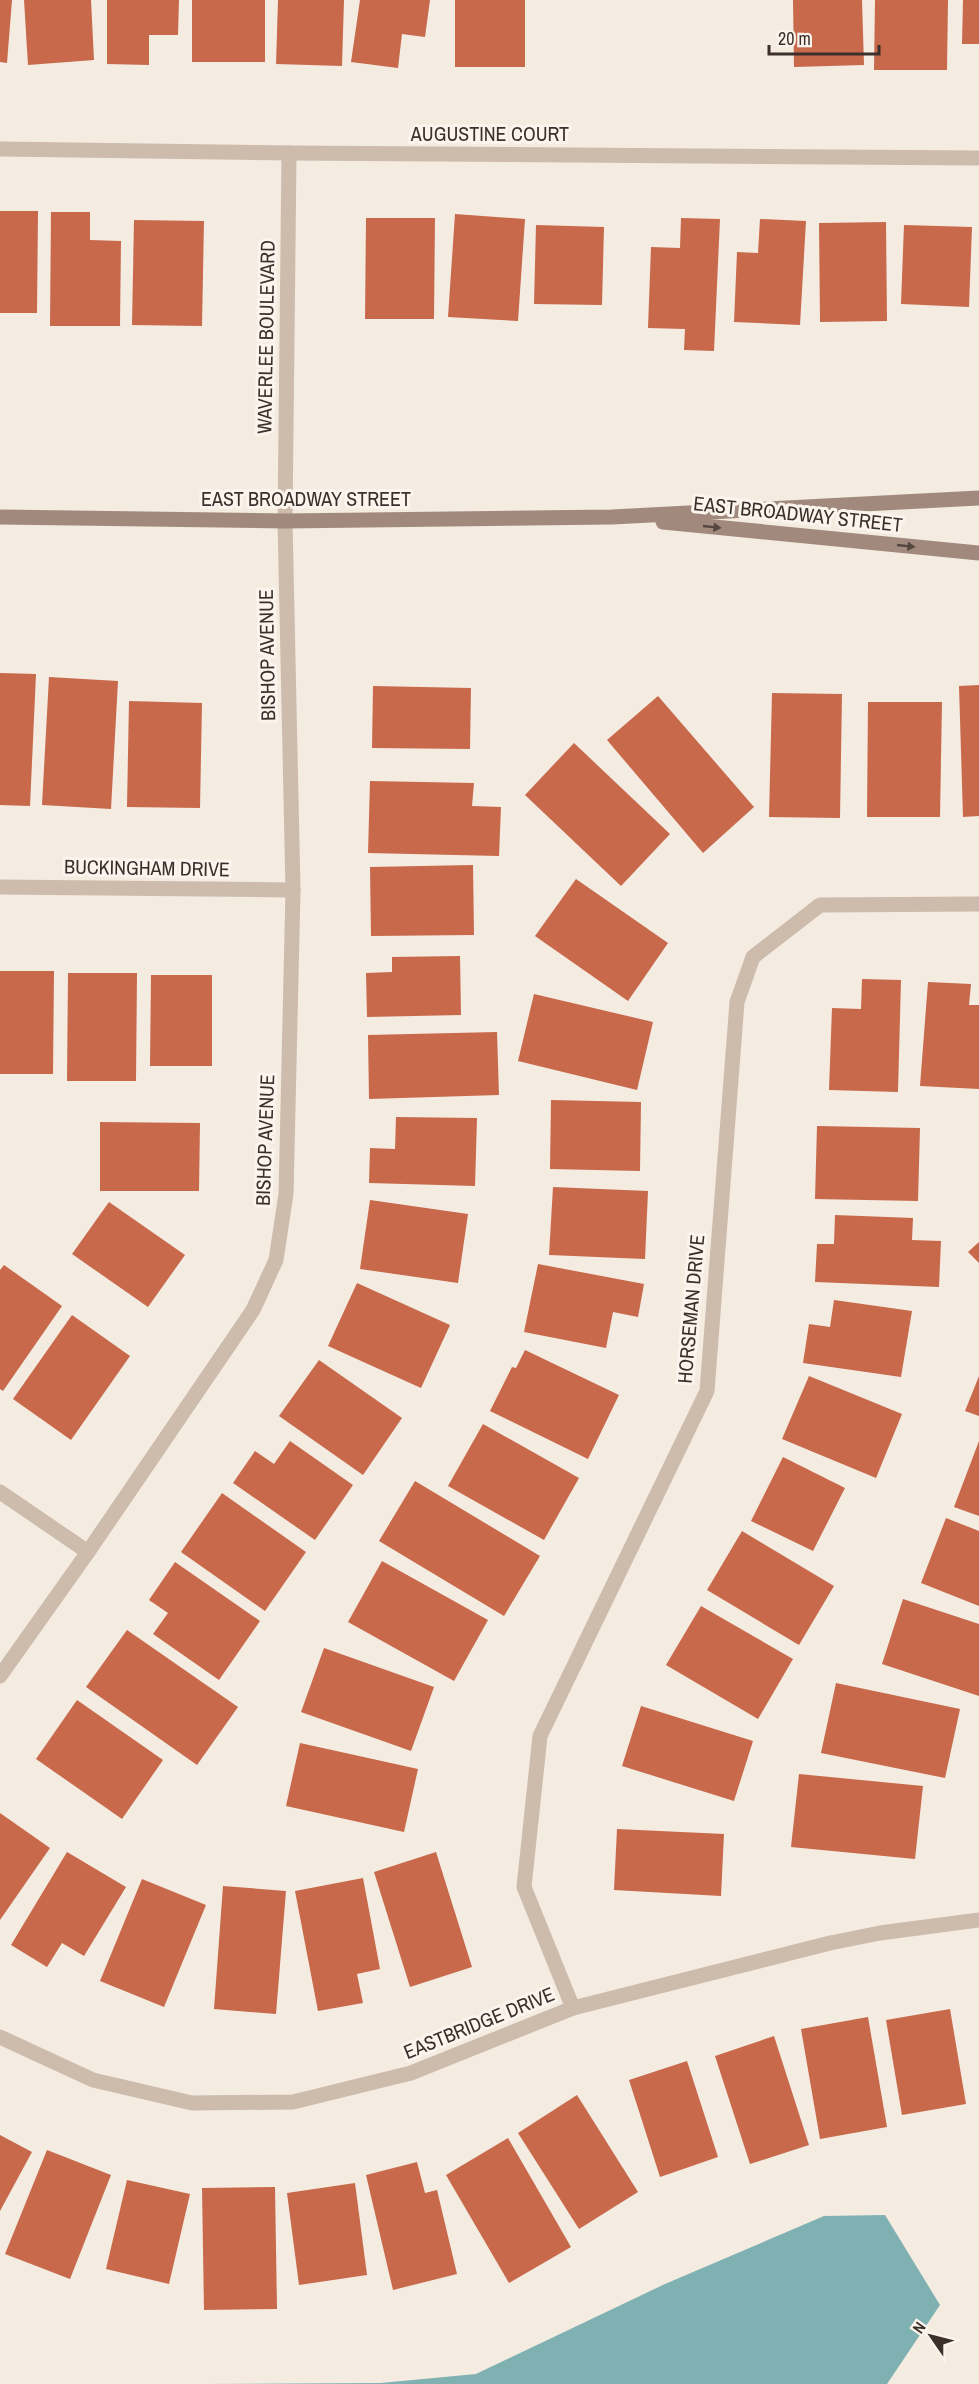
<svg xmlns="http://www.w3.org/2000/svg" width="979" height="2384" font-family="'Archivo Narrow',sans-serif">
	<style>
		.water { fill: #7fb0b2 }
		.building { fill: #c8694b }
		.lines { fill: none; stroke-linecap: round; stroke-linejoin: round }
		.street { stroke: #cdbbac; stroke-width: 15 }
		.secondary { stroke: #a18a7d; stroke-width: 15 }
		.oneway { fill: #544640 }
		.labels { text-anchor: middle; stroke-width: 6; stroke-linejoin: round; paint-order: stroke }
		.street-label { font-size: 20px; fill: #3b302b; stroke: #fbf5ee }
	</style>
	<rect width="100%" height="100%" fill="#f4ebe1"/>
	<!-- water -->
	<path class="water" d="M885,2215l55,90 -53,79h-681l175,-1 95,-9 189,-90 159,-68z"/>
	<!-- building -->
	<g class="building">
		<path d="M0,0h12l-5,63 -7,-1z"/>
		<path d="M24,0h67l3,60 -66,5z"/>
		<path d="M107,0h72l-1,35h-29v30l-42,-1z"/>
		<rect x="192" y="0" width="73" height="62"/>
		<path d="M278,0h66l-2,66 -66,-2z"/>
		<path d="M360,0h70l-5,37 -23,-3 -4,34 -47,-6z"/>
		<rect x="455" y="0" width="70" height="67"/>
		<path d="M793,0h69l2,65 -70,2z"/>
		<path d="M875,0h73l-1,70h-73z"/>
		<path d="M963,0h16v44h-17z"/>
		<path d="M0,211h38l-1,102h-37z"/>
		<path d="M51,212h39v28l31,1 -1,85h-70z"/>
		<path d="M455,214l70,5 -7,102 -70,-4z"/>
		<path d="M366,218h69l-1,101h-69z"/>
		<path d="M681,218l39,1 -6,132 -30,-1 1,-21 -37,-1 3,-81 29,1z"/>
		<path d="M760,219l46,2 -6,104 -66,-3 3,-70 21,1z"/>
		<path d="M134,220l70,1 -2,105 -70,-1z"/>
		<path d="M886,222l1,99 -67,1 -1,-99z"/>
		<path d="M536,225l68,2 -2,78 -68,-1z"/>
		<path d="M904,225l68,2 -3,80 -68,-3z"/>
		<path d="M0,673l36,1 -6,132 -30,-1z"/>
		<path d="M49,677l69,4 -7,128 -69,-4z"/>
		<path d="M979,685v131l-16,1 -4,-131z"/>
		<path d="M373,686l98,2 -1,61 -98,-1z"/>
		<path d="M772,693l70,1 -2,124 -71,-1z"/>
		<path d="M658,696l96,111 -51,46 -96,-113z"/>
		<path d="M129,701l73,2 -2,105 -73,-1z"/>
		<path d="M868,702h74l-2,115h-73z"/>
		<path d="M574,743l96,91 -49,52 -96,-91z"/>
		<path d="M370,781l104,2 -2,23 29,1 -2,49 -131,-3z"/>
		<path d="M473,865l1,70 -103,1 -1,-69z"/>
		<path d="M576,879l92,64 -40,58 -93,-65z"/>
		<path d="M460,956l1,59 -94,2 -1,-44 26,-1v-15z"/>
		<path d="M0,971h54l-1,103h-53z"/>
		<path d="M68,973h69l-1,108h-69z"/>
		<path d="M151,975h61v91h-62z"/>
		<path d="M862,979l39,1 -3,112 -69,-2 3,-82 29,1z"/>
		<path d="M928,982l43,2 -2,21h10v84l-59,-3z"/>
		<path d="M534,994l119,28 -16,68 -119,-29z"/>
		<path d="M497,1032l2,63 -130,4 -1,-64z"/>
		<path d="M551,1100l90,2 -1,69 -90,-2z"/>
		<path d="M396,1117l81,1 -2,68 -106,-3 1,-35 25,1z"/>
		<path d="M100,1122l100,1 -1,68h-99z"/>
		<path d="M817,1126l103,2 -2,73 -103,-2z"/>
		<path d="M553,1187l95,4 -3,68 -96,-4z"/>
		<path d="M370,1200l98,14 -10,69 -98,-14z"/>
		<path d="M109,1202l76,53 -37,52 -76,-53z"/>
		<path d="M835,1215l78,3 -1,22 29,1 -2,46 -124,-5 2,-38h17z"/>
		<path d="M979,1242v21l-11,-11z"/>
		<path d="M538,1264l106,20 -6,33 -25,-5 -7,36 -82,-16z"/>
		<path d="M4,1265l58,41 -59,85 -3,-2v-119z"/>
		<path d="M357,1283l93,42 -29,63 -93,-42z"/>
		<path d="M834,1300l78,11 -11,66 -98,-14 6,-39 21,3z"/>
		<path d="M72,1315l58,41 -59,84 -58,-41z"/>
		<path d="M525,1350l94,45 -31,64 -98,-48 22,-44 4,1z"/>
		<path d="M319,1360l83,58 -39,57 -84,-59z"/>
		<path d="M809,1376l93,38 -26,64 -94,-39z"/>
		<path d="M979,1376v40l-14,-5z"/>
		<path d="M483,1424l96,54 -35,62 -96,-54z"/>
		<path d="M290,1441l63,44 -38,55 -82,-57 22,-32 19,13z"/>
		<path d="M979,1441v75l-25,-9z"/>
		<path d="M783,1457l62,31 -32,63 -62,-30z"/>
		<path d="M415,1481l125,75 -36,60 -125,-75z"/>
		<path d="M222,1493l84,59 -41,59 -84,-59z"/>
		<path d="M946,1518l33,13v75l-58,-23z"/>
		<path d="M742,1531l92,55 -35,59 -92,-55z"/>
		<path d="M382,1561l106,59 -34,61 -106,-59z"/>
		<path d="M175,1562l85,59 -41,59 -66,-46 15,-21 -19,-13z"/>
		<path d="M903,1599l76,25v72l-97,-32z"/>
		<path d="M701,1606l92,53 -35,60 -92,-54z"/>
		<path d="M127,1630l111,77 -41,58 -111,-78z"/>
		<path d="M324,1648l110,39 -23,64 -110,-39z"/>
		<path d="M836,1683l124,26 -15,69 -124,-25z"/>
		<path d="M77,1700l86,60 -41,59 -86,-60z"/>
		<path d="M641,1706l112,35 -19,60 -112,-35z"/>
		<path d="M300,1743l118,26 -14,63 -118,-26z"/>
		<path d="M799,1774l124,12 -8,73 -124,-12z"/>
		<path d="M0,1813l50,35 -50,72z"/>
		<path d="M617,1829l107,5 -3,62 -107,-6z"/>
		<path d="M67,1852l59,35 -42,69 -22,-13 -15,24 -36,-22z"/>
		<path d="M436,1852l36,115 -62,20 -36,-115z"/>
		<path d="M363,1878l17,91 -23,5 6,29 -45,8 -23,-120z"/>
		<path d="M142,1879l64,26 -42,102 -64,-26z"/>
		<path d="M223,1886l63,5 -10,123 -62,-5z"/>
		<path d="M950,2009l16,95 -64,11 -16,-95z"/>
		<path d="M868,2017l19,110 -67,12 -19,-110z"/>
		<path d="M774,2036l35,109 -59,19 -35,-108z"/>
		<path d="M687,2061l31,96 -58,20 -31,-97z"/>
		<path d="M577,2095l61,97 -59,37 -61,-96z"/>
		<path d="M0,2135l32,17 -32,59z"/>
		<path d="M508,2138l63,109 -62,36 -63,-108z"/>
		<path d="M47,2150l64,25 -41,104 -65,-25z"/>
		<path d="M417,2162l8,31 12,-3 20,84 -64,16 -27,-115z"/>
		<path d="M127,2180l63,14 -21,90 -63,-15z"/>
		<path d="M355,2183l12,92 -68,10 -12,-92z"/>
		<path d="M275,2187l2,122 -73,1 -2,-122z"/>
	</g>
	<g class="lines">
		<!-- street -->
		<g class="street">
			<path d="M0,149l289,4 690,5"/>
			<path d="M0,887l293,3"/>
			<path d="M0,1492l88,60"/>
			<path d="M0,1676l88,-124 165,-242 23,-50 10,-66 7,-304 -8,-369 4,-368"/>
			<path d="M573,2008l-49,-121 16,-151 167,-345 30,-389 16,-45 67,-52 159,-1"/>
			<path d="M0,2037l93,43 99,23 101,-1 118,-29 162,-65 257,-65 50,-10 99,-13"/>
		</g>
		<!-- secondary -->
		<g class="secondary">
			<path d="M0,517l285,4 327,-4 367,-19"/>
			<path d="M663,522l316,31"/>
		</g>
	</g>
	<!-- one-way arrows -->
	<defs><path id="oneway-solid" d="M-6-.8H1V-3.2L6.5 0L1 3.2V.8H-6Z" transform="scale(1.5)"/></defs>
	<g class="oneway">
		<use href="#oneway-solid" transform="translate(712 527) rotate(6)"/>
		<use href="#oneway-solid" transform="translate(906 546) rotate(6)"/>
	</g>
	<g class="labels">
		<!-- street labels -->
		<g class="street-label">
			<text x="490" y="141">AUGUSTINE COURT</text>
			<text transform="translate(266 337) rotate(-89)" y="7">WAVERLEE BOULEVARD</text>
			<text x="306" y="506">EAST BROADWAY STREET</text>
			<text transform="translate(798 514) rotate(6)" y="7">EAST BROADWAY STREET</text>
			<text transform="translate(267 655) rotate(-91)" y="7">BISHOP AVENUE</text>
			<text transform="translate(147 868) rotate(1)" y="7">BUCKINGHAM DRIVE</text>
			<text transform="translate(265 1140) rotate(-88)" y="7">BISHOP AVENUE</text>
			<text transform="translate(691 1309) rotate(-85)" y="7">HORSEMAN DRIVE</text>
			<text transform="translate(479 2023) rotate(-22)" y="7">EASTBRIDGE DRIVE</text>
		</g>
	</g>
	<!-- north arrow -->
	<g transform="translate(931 2336) rotate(305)" stroke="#fbf5ee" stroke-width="4.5" paint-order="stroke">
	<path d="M0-4.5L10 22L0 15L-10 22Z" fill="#3b302b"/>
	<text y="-9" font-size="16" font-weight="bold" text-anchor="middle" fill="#3b302b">N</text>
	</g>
	<!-- scale -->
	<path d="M769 45v9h110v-9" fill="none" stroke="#3b302b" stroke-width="3"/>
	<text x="778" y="45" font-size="18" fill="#3b302b" stroke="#fbf5ee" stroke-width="4.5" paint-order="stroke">20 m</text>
</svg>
